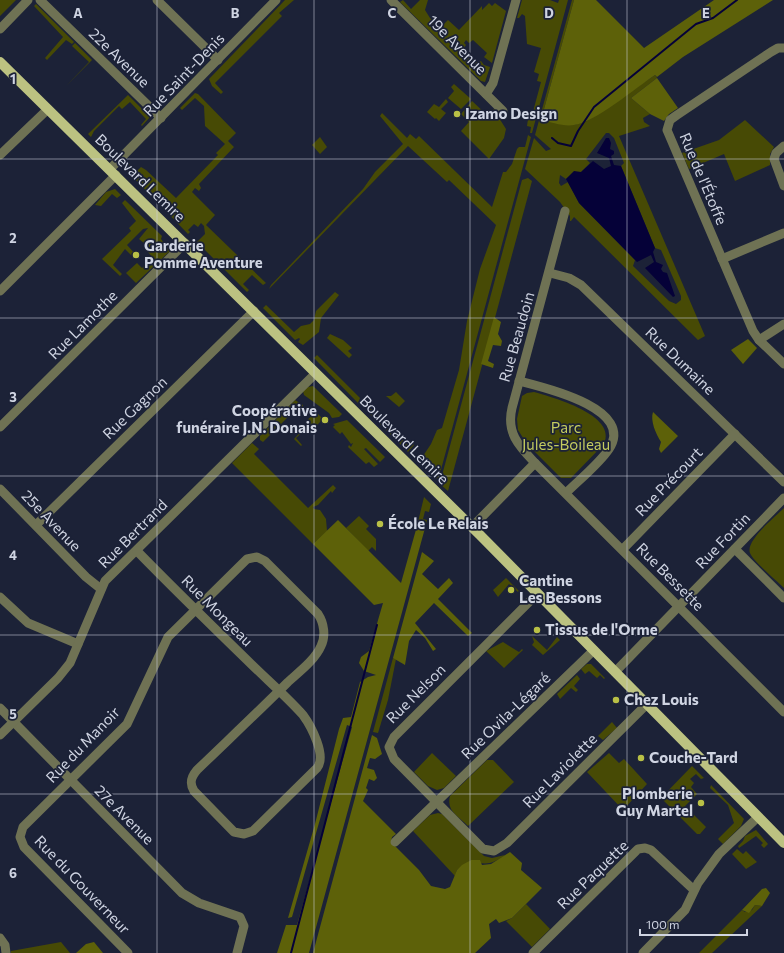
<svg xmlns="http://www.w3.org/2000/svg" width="784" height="953" font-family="Commissioner,sans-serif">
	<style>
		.green { fill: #474a05; fill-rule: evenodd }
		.forest { fill: #5d6109 }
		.water { fill: #050138 }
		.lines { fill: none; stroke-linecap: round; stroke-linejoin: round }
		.stream { stroke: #050138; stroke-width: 2 }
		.minor { stroke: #6f7254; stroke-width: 9 }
		.major { stroke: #bcc281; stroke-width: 10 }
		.grid { fill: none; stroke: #cfd4e2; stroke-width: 1; stroke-opacity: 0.55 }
		.poi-dot { fill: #b9c046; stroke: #1c2237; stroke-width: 1.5 }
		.labels { text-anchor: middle; stroke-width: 3.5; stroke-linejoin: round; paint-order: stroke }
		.street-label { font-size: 15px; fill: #cfd4e2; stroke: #1c2237 }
		.poi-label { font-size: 15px; font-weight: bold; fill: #cfd4e2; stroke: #1c2237; text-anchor: start }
		.park-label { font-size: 15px; fill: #c3cb5f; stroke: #1c2237 }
		.grid-label { font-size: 13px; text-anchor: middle; font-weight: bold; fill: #cfd4e2; stroke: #1c2237; stroke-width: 3.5; stroke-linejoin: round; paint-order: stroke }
	</style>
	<rect width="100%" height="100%" fill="#1c2237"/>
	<!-- green -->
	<g class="green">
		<path d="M0,0h16l-16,16z"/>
		<path d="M285,0h9l-15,13 3,3 -67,67 8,9 -2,2 -9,-8 -3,-7z"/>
		<path d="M403,0l8,9 9,-9h8l-3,10 5,8 10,10 8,-8 11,10 23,-24v4l7,-7 3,3 3,-3 11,8 -14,52 -8,-6 3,-4 -14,-13 -4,3 -3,-3 -2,3 2,2 -3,4 15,14 3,-2 3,4 6,2 -5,15 -4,-1 -81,-79z"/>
		<path d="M522,0h28l8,3 1,-3h9l-36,133h-2l1,-6 -4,-1 1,-7h3l10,-37 -4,-1 2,-7 -5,-2 7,-24 -14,-4 -2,-28 -3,-2 -3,4h-2z"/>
		<path d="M572,0h2l-33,120 33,5 13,-4 68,-46 2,3 -26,20 19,16 -7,4 1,4 6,4 -31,10 86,200 -7,4 -124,-123 -3,4h-1v-5l-10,-14 -35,-33 9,-31 12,13 5,-2 -16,-14zM606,133h3l5,5 10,25 -3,3 34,82 6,2 20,46v4l-5,4 -7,-3 -36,-35 2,-6 -56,-57 -11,-21 -7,4 -2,-3 1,-8 6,4 8,-7h7l9,-9 -4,-4z"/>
		<path d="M36,4l38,38 -2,2 -6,-4 -19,20 -2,-2 18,-21 -29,-31z"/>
		<path d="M75,43l17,17 -26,26 23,-24 -17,-16z"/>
		<path d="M454,84l17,15 -10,10 -13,-11 6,-7 -3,-4z"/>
		<path d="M195,93l3,1 38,39 -8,8 6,6 -35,37 2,4 -2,3 -4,-3 -3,4 23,23 -9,10 60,58 -3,2 -11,-10 -9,9 6,6 -2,2 -50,-50 8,-8 -1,-8 -3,-3 -3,4 -4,-3 -6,6 2,2 -2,2 -61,-63v-9l10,9 4,-4 5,3 30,28 42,-43 -2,-2 9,-9 -20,-18 -1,-20 -9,-8 -13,12 -2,-2z"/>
		<path d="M128,95l22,22 -8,9 -1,-1 5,-6 -16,-17 -8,7 -3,-3 -25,25 -3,6 -3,-3z"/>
		<path d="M446,99l2,3 -7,7 5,4 -7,8 -3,-3 -1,1 -8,-7 7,-8 5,3z"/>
		<path d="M472,101l15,14 7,-6 5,4v5l7,11 -2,9 -15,21 -28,-28 8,-9 -8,-8z"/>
		<path d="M382,113l25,25 3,-4 6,5 3,-3 73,71 11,-35h3l6,-8 5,-15 2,-2h6l3,-12 3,2 -92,340 -4,2 -16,-17 12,-18 6,-14 5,-2 17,-58 8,-49 13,-52 16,-44 -47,-45 -2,2 -39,-36 -139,143 2,-4 92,-96 12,-17 28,-28 -23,-28z"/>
		<path d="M745,120l29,27 -4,7v11l-35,16 -11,-27 -35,15 -7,-16 37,-13z"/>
		<path d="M320,137l7,10 -7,7 -8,-9z"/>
		<path d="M528,178l4,3 -84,310 -8,-7 1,-5 81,-299z"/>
		<path d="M115,189l6,6 -4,3 -5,-4 -11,12 -6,-1 11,-13z"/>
		<path d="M125,200l37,36 -1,3 9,12 -34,32 -10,-10 11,-10 5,5 11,-10 -5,-6v-11l-3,3 -6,-5 9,-11 -5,1 -16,16 10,11 -3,2 -9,-9 -12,16 9,9 -2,2 -18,-17 29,-28 -2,-3 7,-7 -14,-18z"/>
		<path d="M335,292l4,3 -18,23 -2,14 -16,13 -5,-3 2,-3 -1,-1 -4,2 -32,-32 3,-3 28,27 7,-6 9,-2 4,-4 2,-9z"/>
		<path d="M330,334l13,6 9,8 -4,3 4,4 -3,3 -22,-20z"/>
		<path d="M317,355l43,43 -2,5 -44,-45z"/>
		<path d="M313,386l29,28 -3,3 -7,1 -3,-5 -25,-18 -1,-4 5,-4z"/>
		<path d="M396,392l9,9 -6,6 -13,-11h5z"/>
		<path d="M534,392c18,5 84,23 70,52l-33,34h-10l-34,-34 -9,-14 -1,-11 5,-23 5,-3z"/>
		<path d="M295,400l8,5v5l-5,5 -5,-3 -30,30 -3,-2v-4z"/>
		<path d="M367,409h4l39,38 3,-3 1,1 -6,7 -42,-42z"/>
		<path d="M316,412l7,7 -11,11 -3,-4 -13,12 6,7 -1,1 -7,-7 13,-14 -2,-3z"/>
		<path d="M347,420l38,37 -5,5 -14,-14 -2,1 14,15 -4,3 -5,-5 -3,2 -18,-17 1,-2 2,2 2,-4 -2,1 -9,-12 -2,2 -7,-7 2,-2 -2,-1z"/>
		<path d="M252,443l7,6 -5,5 54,54 25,-23 3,3 -4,5 -1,-2 -13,14 -5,2 1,2 6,1 6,9 1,12 -14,13 -81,-81z"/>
		<path d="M424,497l7,7 -2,8 -4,-1 -2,8 4,1 -2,8 -8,-2z"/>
		<path d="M784,508v80c-7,-7 -31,-27 -34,-35 -5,-12 26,-37 34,-45z"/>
		<path d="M359,516l10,10 -3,3 10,10v12l-4,-4 -4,4 -22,-23z"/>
		<path d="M506,578l13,13 -1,1 -9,-8 -11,13 -5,-7z"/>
		<path d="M532,636l15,14 10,-13 3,3 -17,15 -11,-10 2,-3z"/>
		<path d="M503,642l16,10 3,-3 1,1 -19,18 -18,-17z"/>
		<path d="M393,658l3,1 -8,41 -10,33 -5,-1z"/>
		<path d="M587,664h4l14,14 -1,1 -4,-4 -3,3 -8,-7 -4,3 -4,-5z"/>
		<path d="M577,675l3,4 -6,7 4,4 -2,2 -5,-4 -11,11 -3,-5z"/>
		<path d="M612,722l5,6 -14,12 -5,-4z"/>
		<path d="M432,753l24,23 -12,12 -7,2 -9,-4 -14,-14z"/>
		<path d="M609,753l10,10 5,-4 23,25 -24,26 -36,-38z"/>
		<path d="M487,760h6l21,22 -46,44c-10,-10 -22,-15 -18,-30z"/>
		<path d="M692,766l12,12 -3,1 -5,-5 -6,5 4,4 -3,4 6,7 -12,12 21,21 -6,7h-3l-36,-36z"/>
		<path d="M711,785l33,34 -3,7 -18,18 -5,-5 16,-16 -6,-18 -18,-17z"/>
		<path d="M438,813l4,1 42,42 8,2 13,-3c-12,9 -20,11 -34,5l-14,10 -2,6 -42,-45 17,-16z"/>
		<path d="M756,830l12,14 -4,4 -3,-3 2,-2 -7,-7 -17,12 -1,-2 5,-5 2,-5z"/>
		<path d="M737,849l6,5 3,-3 11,11 -11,7 -14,-15z"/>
		<path d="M526,904l24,25 -18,18 -26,-26 6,-3z"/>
		<path d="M755,905l7,1 -50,47h-13l43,-43 3,2 7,-2z"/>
		<path d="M61,942l9,11h-59v-2z"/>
	</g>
	<!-- forest -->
	<g class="forest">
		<path d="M574,0h22l48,48 70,-48h59l-90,57 -26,20 -2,-2c-18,12 -61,48 -81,50 -10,2 -23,-3 -33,-5z"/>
		<path d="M657,78l21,30 -9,6 -5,7 -14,-7 -19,-16z"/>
		<path d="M494,317l7,5 -3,12 4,7 -1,5 -8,-1 -5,16 6,3 -1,4 -12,-4z"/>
		<path d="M748,339l9,9 -14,16 -12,-14z"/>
		<path d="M653,412l25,24 -17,17 -2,-4 2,-7c-5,-8 -11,-21 -8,-30z"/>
		<path d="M338,520l63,63 16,-57 8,2 -116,425h-32l9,-28h11l55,-198 -5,-2 -55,192 -4,1 27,-94 24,-95 4,-11 8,-1 9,-35 8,-5 8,-2 -12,-4 -5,-8 2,-6 8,-6 14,-48 -9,2 -61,-61z"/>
		<path d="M422,552l12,9 -12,13 16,15 11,-11 4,5 -15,16 34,34 -4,3 -34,-33 -19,20 21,26 -3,2 -8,-13 -9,-8 -7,11 -4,24 -12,-7z"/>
		<path d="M372,735l5,3 5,16 -7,5 -5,-1 -3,10 7,2 3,8 -3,3 -5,-2 -3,9 2,2 -5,11 33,33 -4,3 -1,5 28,28 12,16 14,3 5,-2 7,-17 5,-5 9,-5h9l2,5 9,-1 19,-12 12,11 -1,7 21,18 -30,30 -13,5 -3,-4 -7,5 2,14 -16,15h-162z"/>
		<path d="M766,888l4,5 -8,13 -7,-1 -6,8 -7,-3 20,-21z"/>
		<path d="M94,942l9,11h-27l10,-9z"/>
	</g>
	<!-- water -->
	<path class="water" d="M606,138h3l2,5 -1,6 4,2v3l-3,2 3,9 7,1 34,82 -2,4 3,10 7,3 -2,4 2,3 4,1 8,23 -2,1 -28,-29 9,-6 -3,-7 -14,7 -58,-59 -13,-24 8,-8 7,1 12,-11 11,8 7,-3 -2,-8 -12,-5z"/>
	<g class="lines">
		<!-- stream -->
		<g class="stream">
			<path d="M552,138l6,5 13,3 7,-15 16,-24 102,-83 17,-6 24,-18"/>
			<path d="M291,953l86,-328"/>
		</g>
		<!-- minor -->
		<g class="minor">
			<path d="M40,0l121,118"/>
			<path d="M157,0l61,60"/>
			<path d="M391,0l112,111"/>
			<path d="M0,29l28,-29"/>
			<path d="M784,48h-6l-7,4 -94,63 -7,5 -3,10 86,201 6,9 25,24"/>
			<path d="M486,94l7,-11 23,-83"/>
			<path d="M784,146l-8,7 -2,6 10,27"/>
			<path d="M0,155l48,-46"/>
			<path d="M110,169l166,-169"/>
			<path d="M565,211l-53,197c-6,25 7,38 23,55l249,249"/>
			<path d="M722,259l62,-26"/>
			<path d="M550,273l19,5 12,7 203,197"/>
			<path d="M0,291l116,-116"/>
			<path d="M759,340l25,-16"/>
			<path d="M519,381c23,6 117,27 90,68 -10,15 -30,31 -43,44"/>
			<path d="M0,427l185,-184"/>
			<path d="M0,489l86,88 15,12"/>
			<path d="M36,525l218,-214"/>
			<path d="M472,527l63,-64"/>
			<path d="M623,549l112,-115"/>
			<path d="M735,549l49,49"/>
			<path d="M537,594l-143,143 -5,10 5,12 89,90 11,2 13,-8 140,-139"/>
			<path d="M0,597l28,26 50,21"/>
			<path d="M615,672l169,-174"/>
			<path d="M0,708l182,185 17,10 41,14 4,9 -7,27"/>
			<path d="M0,735l58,-57 12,-15 35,-82 211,-208"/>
			<path d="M395,842l199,-192"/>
			<path d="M0,938l5,7 1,8"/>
			<path d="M128,953l-104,-106 -4,-10 3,-10 104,-103 41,-87 79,-78 10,-2 8,4 53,53c6,9 8,22 3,32 -6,14 -22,26 -33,36 -30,30 -61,59 -91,88 -6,7 -8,13 -3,21l40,41 10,2 9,-3 64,-63c10,-12 -6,-42 -14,-53 -17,-19 -38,-37 -56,-55 -37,-36 -74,-72 -110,-109"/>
			<path d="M533,953l105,-104 7,-1 6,2 43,40"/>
			<path d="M643,953l42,-43 13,-27 21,-29 39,-37"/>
		</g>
		<!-- major -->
		<path class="major" d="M0,62l480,473 304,308"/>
	</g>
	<!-- grid -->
	<path class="grid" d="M157,0v953M314,0v953M470,0v953M627,0v953M0,159h784M0,318h784M0,476h784M0,635h784M0,794h784"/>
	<!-- markers -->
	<g class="poi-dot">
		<circle cx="457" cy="114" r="4"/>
		<circle cx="136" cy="255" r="4"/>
		<circle cx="325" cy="420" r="4"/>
		<circle cx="380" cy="524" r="4"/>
		<circle cx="511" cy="590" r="4"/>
		<circle cx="537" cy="630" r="4"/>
		<circle cx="616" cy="700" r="4"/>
		<circle cx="641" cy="758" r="4"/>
		<circle cx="701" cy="803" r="4"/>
	</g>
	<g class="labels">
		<!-- street labels -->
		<g class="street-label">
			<text transform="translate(457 45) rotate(45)" y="5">19e Avenue</text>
			<text transform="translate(119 58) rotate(44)" y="5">22e Avenue</text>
			<text transform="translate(184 75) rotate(-46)" y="5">Rue Saint-Denis</text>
			<text transform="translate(140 178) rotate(44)" y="5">Boulevard Lemire</text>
			<text transform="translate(703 179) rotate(67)" y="5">Rue de l'Étoffe</text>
			<text transform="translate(83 325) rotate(-45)" y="5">Rue Lamothe</text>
			<text transform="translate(517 337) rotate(-74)" y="5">Rue Beaudoin</text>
			<text transform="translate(680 361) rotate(44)" y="5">Rue Dumaine</text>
			<text transform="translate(135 408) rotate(-44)" y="5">Rue Gagnon</text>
			<text transform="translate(404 440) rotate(45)" y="5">Boulevard Lemire</text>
			<text transform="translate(669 482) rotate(-46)" y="5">Rue Précourt</text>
			<text transform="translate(51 521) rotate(46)" y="5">25e Avenue</text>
			<text transform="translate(133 534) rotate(-45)" y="5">Rue Bertrand</text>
			<text transform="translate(723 541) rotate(-46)" y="5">Rue Fortin</text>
			<text transform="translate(670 577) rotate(45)" y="5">Rue Bessette</text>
			<text transform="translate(217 611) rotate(45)" y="5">Rue Mongeau</text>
			<text transform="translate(416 694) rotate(-45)" y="5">Rue Nelson</text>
			<text transform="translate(506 716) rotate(-44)" y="5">Rue Ovila-Légaré</text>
			<text transform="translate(83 745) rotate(-46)" y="5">Rue du Manoir</text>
			<text transform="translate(560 771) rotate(-45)" y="5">Rue Laviolette</text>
			<text transform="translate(124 815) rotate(45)" y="5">27e Avenue</text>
			<text transform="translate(593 875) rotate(-44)" y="5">Rue Paquette</text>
			<text transform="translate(82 885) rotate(46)" y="5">Rue du Gouverneur</text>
		</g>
		<!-- poi labels -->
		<g class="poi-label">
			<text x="465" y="119">Izamo Design</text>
			<text x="144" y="251">Garderie<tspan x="144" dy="17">Pomme Aventure</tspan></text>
			<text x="317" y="416" text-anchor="end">Coopérative<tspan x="317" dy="17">funéraire J.N. Donais</tspan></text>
			<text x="388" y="529">École Le Relais</text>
			<text x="519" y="586">Cantine<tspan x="519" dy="17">Les Bessons</tspan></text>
			<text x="545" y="635">Tissus de l'Orme</text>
			<text x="624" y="705">Chez Louis</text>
			<text x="649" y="763">Couche-Tard</text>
			<text x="693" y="799" text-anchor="end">Plomberie<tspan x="693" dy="17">Guy Martel</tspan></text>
		</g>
		<!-- park labels -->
		<g class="park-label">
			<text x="566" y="433">Parc<tspan x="566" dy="17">Jules-Boileau</tspan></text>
		</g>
	</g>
	<g class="grid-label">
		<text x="78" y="18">A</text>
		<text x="235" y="18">B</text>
		<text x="392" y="18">C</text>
		<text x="549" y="18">D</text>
		<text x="706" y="18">E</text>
		<text x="13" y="84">1</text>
		<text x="13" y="243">2</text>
		<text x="13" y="402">3</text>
		<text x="13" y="560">4</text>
		<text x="13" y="719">5</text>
		<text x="13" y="878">6</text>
	</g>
	<!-- scale -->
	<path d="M640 929v6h107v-6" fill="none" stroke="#cfd4e2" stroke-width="2"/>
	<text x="646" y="929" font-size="12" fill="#cfd4e2" stroke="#1c2237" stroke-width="3" paint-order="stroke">100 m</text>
</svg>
